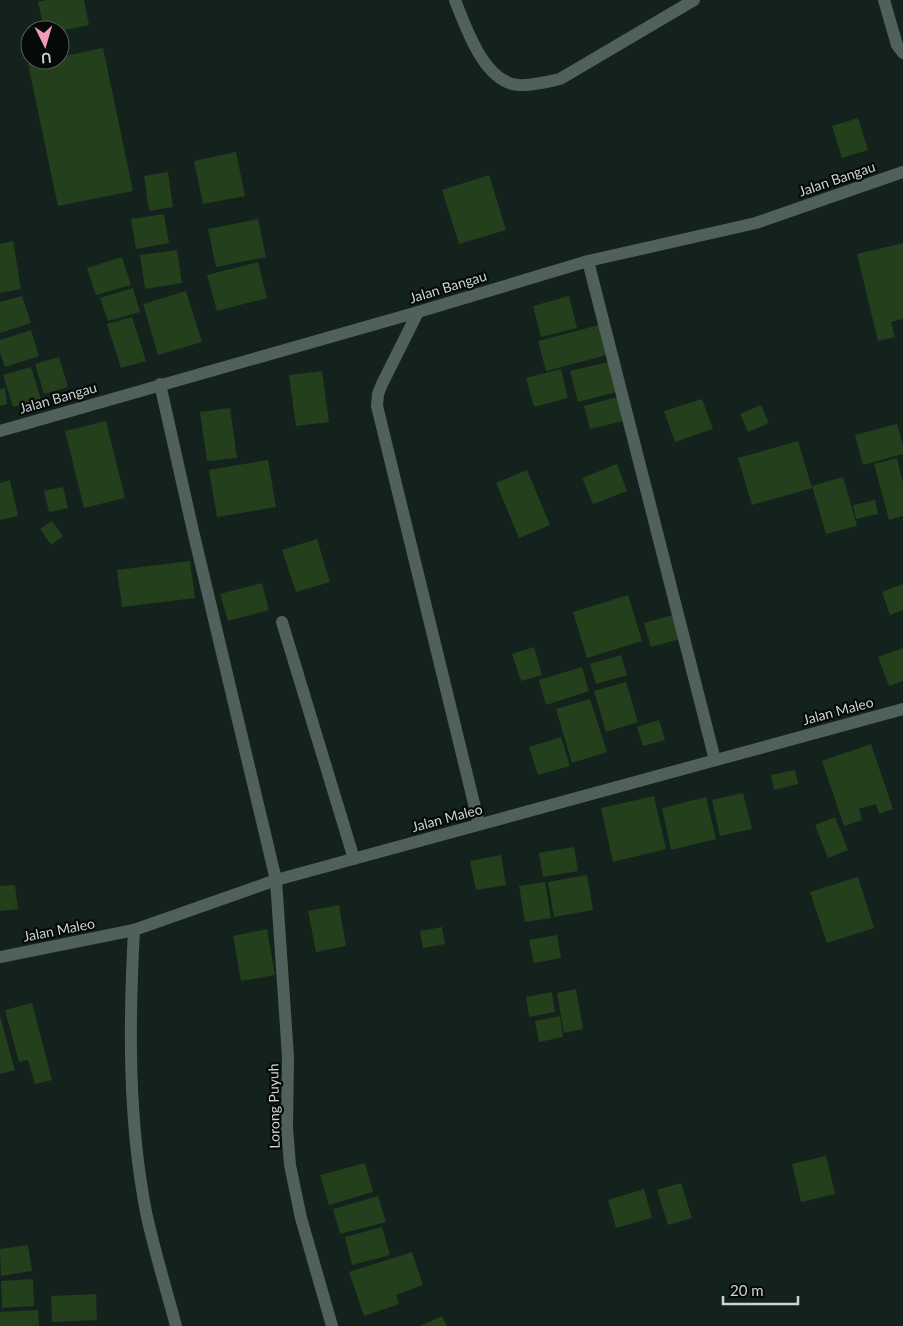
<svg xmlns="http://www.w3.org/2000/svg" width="903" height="1326" font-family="Lato,sans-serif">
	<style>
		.building { fill: #233f1c }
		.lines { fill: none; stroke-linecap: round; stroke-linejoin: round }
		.minor { stroke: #50605b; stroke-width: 12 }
		.labels { text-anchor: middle; stroke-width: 4.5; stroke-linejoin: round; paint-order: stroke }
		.street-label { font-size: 14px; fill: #cbd4d1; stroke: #050a08 }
	</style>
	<rect width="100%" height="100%" fill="#14221e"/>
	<!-- building -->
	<g class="building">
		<path d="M47,0h37l5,25 -29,6 -16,-1 -6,-28z"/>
		<path d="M103,48l30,143 -75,15 -30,-142 19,-4h13v-3z"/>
		<path d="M858,118l10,32 -26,8 -10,-32z"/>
		<path d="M236,152l9,44 -42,8 -9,-43z"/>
		<path d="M168,172l5,35 -24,4 -5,-35z"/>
		<path d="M489,175l17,55 -47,14 -17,-54z"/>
		<path d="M164,214l5,29 -33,6 -5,-30z"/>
		<path d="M258,219l8,38 -50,10 -8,-38z"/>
		<path d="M13,241l8,48 -21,4v-49z"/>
		<path d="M903,243v76l-12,3 4,15 -17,4 -21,-87z"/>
		<path d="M177,250l5,33 -37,6 -5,-34z"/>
		<path d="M122,257l9,28 -35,10 -9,-27z"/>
		<path d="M258,262l9,36 -50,13 -10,-36z"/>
		<path d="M133,288l7,24 -32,9 -8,-23z"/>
		<path d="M186,291l16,51 -44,13 -15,-51z"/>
		<path d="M22,296l9,27 -31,10v-31z"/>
		<path d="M569,296l8,32 -36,9 -8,-31z"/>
		<path d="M132,317l14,44 -25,7 -14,-44z"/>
		<path d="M599,325l8,30 -61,16 -8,-30z"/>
		<path d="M31,330l8,26 -34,11 -5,-15v-12z"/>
		<path d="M59,357l9,30 -24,7 -9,-30z"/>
		<path d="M612,361l8,30 -42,11 -8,-31z"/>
		<path d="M31,367l10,32 -28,8 -10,-32z"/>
		<path d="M561,369l7,29 -34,9 -8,-29z"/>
		<path d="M322,371l7,51 -33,4 -7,-51z"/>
		<path d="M5,388l2,16 -7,2v-17z"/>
		<path d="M617,397l6,24 -33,8 -6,-23z"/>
		<path d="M702,399l11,30 -38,13 -11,-31z"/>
		<path d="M761,405l8,18 -21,9 -8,-18z"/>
		<path d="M230,408l7,50 -30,3 -7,-49z"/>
		<path d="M106,421l19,77 -41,10 -19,-77z"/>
		<path d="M897,424l6,22v8l-40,11 -8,-30z"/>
		<path d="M798,441l14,47 -60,17 -14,-47z"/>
		<path d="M897,458l6,25v33l-14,4 -15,-56z"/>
		<path d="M268,460l8,47 -59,10 -8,-47z"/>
		<path d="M617,464l10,27 -34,13 -11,-26z"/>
		<path d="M527,470l23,55 -31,13 -23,-55z"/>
		<path d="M843,477l14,49 -31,8 -14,-48z"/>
		<path d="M10,480l8,36 -18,4v-37z"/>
		<path d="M63,487l5,21 -19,4 -5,-21z"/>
		<path d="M875,500l3,14 -22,5 -3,-14z"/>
		<path d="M52,521l11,15 -12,9 -11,-16z"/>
		<path d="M317,539l13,43 -34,10 -14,-42z"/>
		<path d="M190,561l5,37 -73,9 -5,-37z"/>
		<path d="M262,583l7,27 -41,11 -8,-27z"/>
		<path d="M903,584v26l-13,5 -8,-23z"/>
		<path d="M628,595l14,46 -55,17 -14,-46z"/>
		<path d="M673,615l7,24 -29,8 -7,-24z"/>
		<path d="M534,647l8,28 -21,6 -9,-27z"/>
		<path d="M903,648v33l-14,5 -11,-29z"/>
		<path d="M621,655l6,20 -31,9 -6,-20z"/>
		<path d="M582,667l7,24 -43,14 -7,-25z"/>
		<path d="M626,682l12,40 -32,10 -12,-41z"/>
		<path d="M590,699l17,53 -35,11 -16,-54z"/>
		<path d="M659,720l6,20 -22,6 -6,-19z"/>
		<path d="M561,737l9,29 -32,9 -9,-28z"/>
		<path d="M871,744l22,65 -14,5 -3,-10 -17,5 3,11 -18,6 -22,-65z"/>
		<path d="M795,770l3,14 -24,6 -3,-15z"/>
		<path d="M743,793l9,36 -32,7 -8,-36z"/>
		<path d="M654,796l12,53 -53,13 -12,-54z"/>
		<path d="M706,797l10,42 -45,11 -9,-42z"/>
		<path d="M835,817l13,33 -20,8 -13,-33z"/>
		<path d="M574,847l4,24 -35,6 -4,-24z"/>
		<path d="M501,855l5,30 -30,5 -6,-29z"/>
		<path d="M587,875l6,35 -39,7 -6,-35z"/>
		<path d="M858,877l16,51 -47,15 -17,-51z"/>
		<path d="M545,882l6,36 -26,4 -6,-36z"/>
		<path d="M15,885l3,24 -18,2v-25z"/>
		<path d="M339,905l7,41 -30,6 -8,-41z"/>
		<path d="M442,927l3,17 -22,4 -3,-17z"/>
		<path d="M267,929l8,46 -34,6 -8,-45z"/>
		<path d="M557,935l4,23 -27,5 -5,-23z"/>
		<path d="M576,989l7,40 -19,4 -7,-40z"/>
		<path d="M552,992l3,20 -26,5 -3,-20z"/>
		<path d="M32,1003l20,77 -17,4 -7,-24 -9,2 -14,-52z"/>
		<path d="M0,1016l15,54 -15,4z"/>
		<path d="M560,1016l3,21 -24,5 -4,-21z"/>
		<path d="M826,1156l9,38 -34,8 -9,-38z"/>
		<path d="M365,1163l8,29 -44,13 -9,-30z"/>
		<path d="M681,1183l11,35 -24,7 -11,-35z"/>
		<path d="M644,1189l8,29 -36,10 -8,-28z"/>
		<path d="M378,1196l8,26 -46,12 -7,-25z"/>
		<path d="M382,1227l8,28 -38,10 -7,-28z"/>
		<path d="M28,1245l4,26 -31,5 -1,-27z"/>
		<path d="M412,1252l11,33 -27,10 3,9 -35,12 -15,-44z"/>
		<path d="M33,1279l1,27 -32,2 -1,-27z"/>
		<path d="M96,1294l1,26 -45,2 -1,-26z"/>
		<path d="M38,1310l1,16h-39v-14z"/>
		<path d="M442,1316l5,10h-27z"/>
	</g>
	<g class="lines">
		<!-- minor -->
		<g class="minor">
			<path d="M455,0c11,28 29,82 63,85 15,1 29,-3 42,-6l134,-79"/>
			<path d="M884,0l13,45 6,8"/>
			<path d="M588,261l127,499"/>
			<path d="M418,312l-36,72 -4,10 -1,12 102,418"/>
			<path d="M160,384l33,147 83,349 12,177 -1,71 3,37 11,53 31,108"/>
			<path d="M0,431l418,-119 170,-51 168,-38 147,-51"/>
			<path d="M282,622l72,237"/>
			<path d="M134,930c-5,94 -6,189 12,282 8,38 20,76 30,114"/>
			<path d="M0,957l134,-27 142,-50 627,-171"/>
		</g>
	</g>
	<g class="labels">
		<!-- street labels -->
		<g class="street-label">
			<text transform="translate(837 179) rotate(-19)" y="5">Jalan Bangau</text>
			<text transform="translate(448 287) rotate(-17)" y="5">Jalan Bangau</text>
			<text transform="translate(58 398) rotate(-16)" y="5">Jalan Bangau</text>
			<text transform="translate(838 711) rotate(-15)" y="5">Jalan Maleo</text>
			<text transform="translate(447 818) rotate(-15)" y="5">Jalan Maleo</text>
			<text transform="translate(59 930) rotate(-11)" y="5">Jalan Maleo</text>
			<text transform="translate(274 1106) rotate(-91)" y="5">Lorong Puyuh</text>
		</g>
	</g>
	<!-- north arrow -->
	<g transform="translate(45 45) rotate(175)"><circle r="24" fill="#050a08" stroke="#545b58"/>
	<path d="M0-4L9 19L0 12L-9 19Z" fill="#f19ab3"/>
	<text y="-8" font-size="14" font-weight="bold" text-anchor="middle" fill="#cbd4d1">U</text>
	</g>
	<!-- scale -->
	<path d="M723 1296v8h75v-8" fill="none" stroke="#cbd4d1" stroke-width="2.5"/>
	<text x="730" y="1296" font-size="15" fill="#cbd4d1" stroke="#050a08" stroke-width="4" paint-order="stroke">20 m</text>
</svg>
